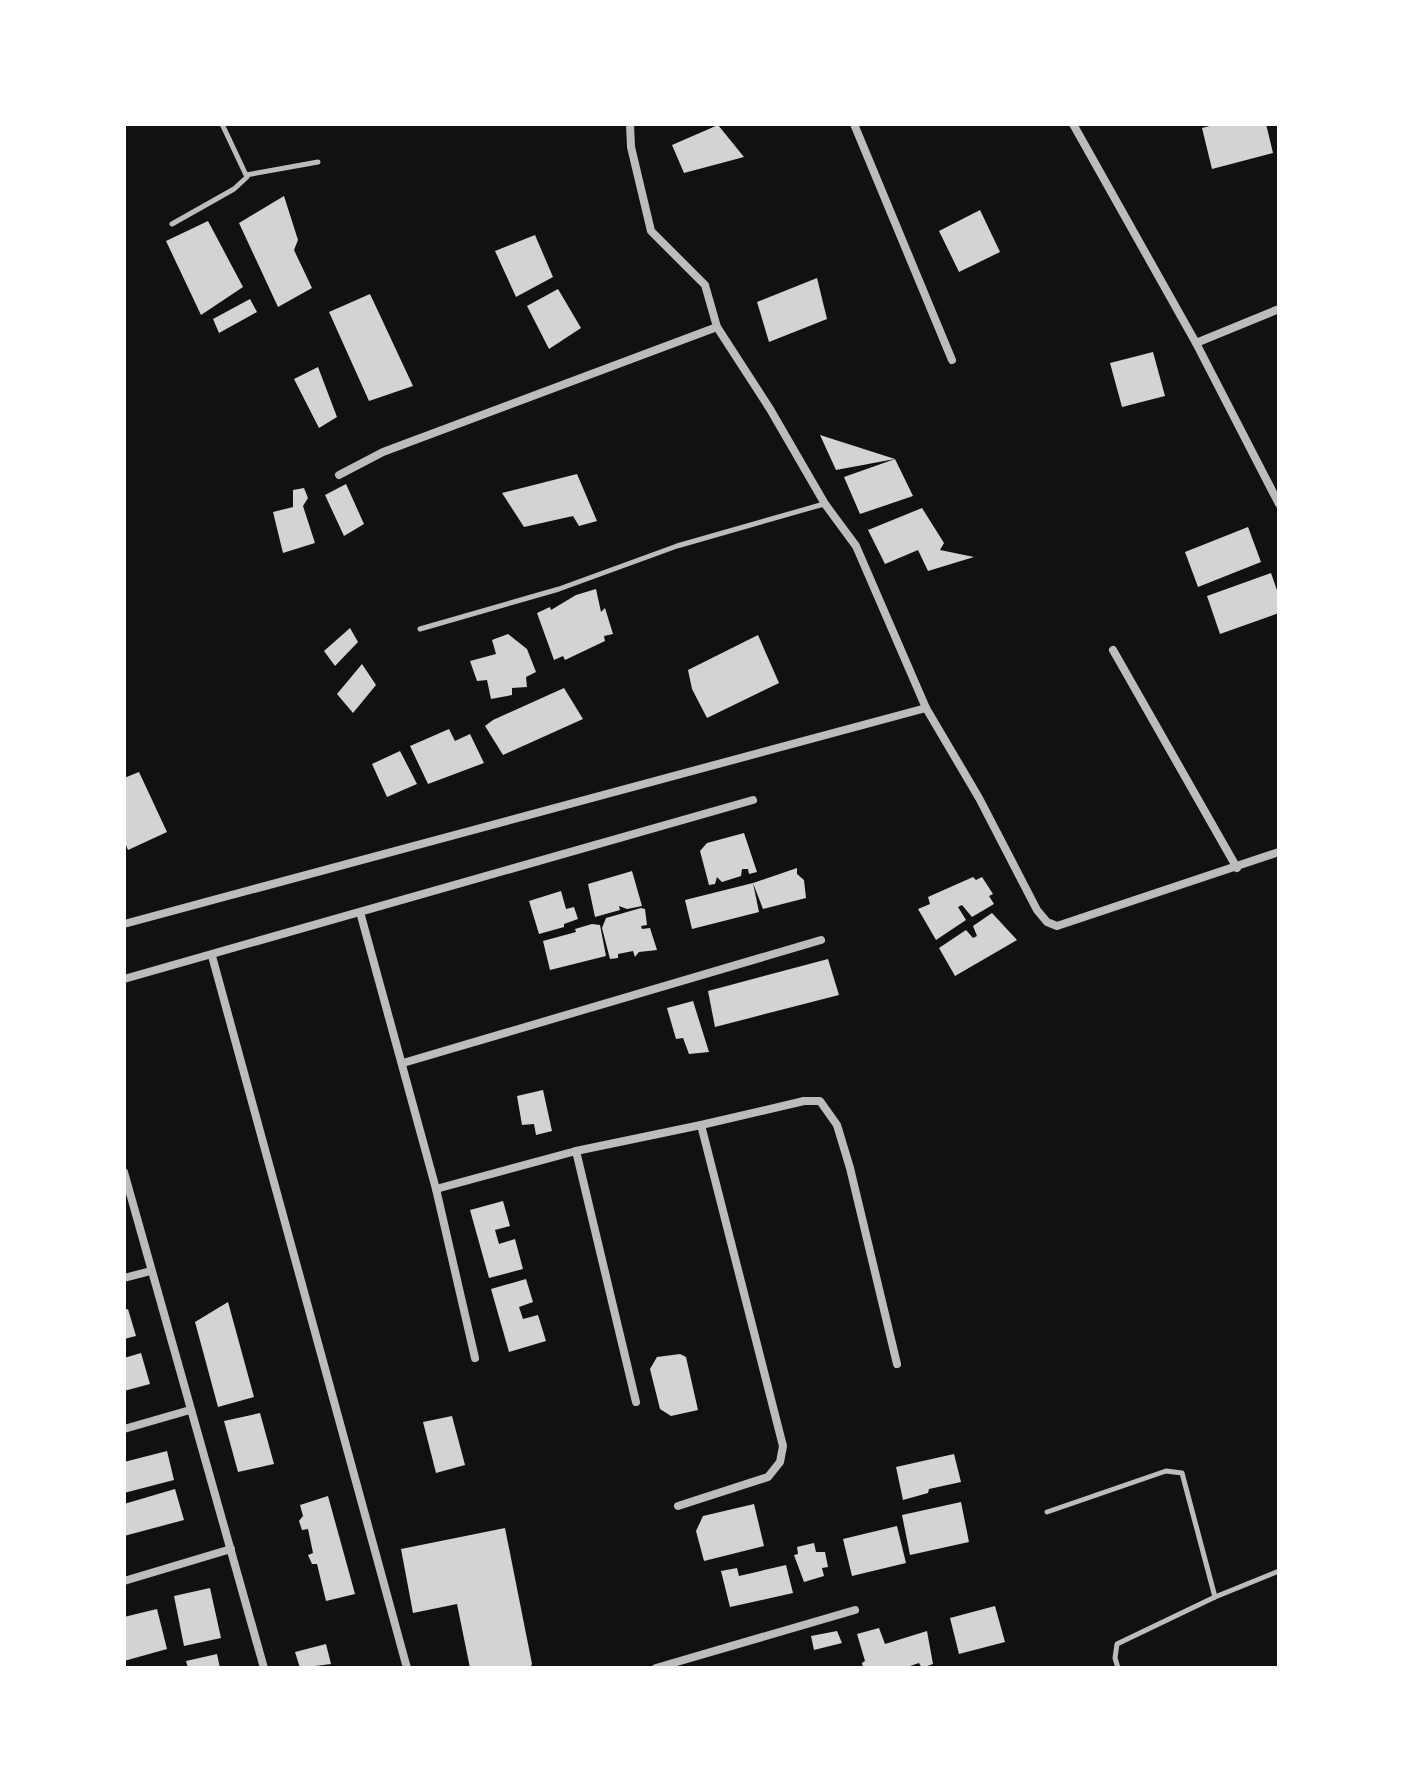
<svg xmlns="http://www.w3.org/2000/svg" width="1403" height="1792" font-family="'Space Grotesk',sans-serif">
	<style>
		.building { fill: #d3d3d3 }
		.lines { fill: none; stroke-linecap: round; stroke-linejoin: round }
		.service { stroke: #bcbcbc; stroke-width: 5 }
		.minor { stroke: #bcbcbc; stroke-width: 8 }
	</style>
	<rect width="100%" height="100%" fill="#111"/>
	<!-- building -->
	<g class="building">
		<path d="M1217,124h49l7,29 -61,16 -10,-41z"/>
		<path d="M718,125l26,32 -60,16 -12,-28z"/>
		<path d="M284,196l14,44 -4,10 18,38 -34,19 -39,-84z"/>
		<path d="M980,210l20,42 -41,20 -20,-41z"/>
		<path d="M208,221l35,66 -42,28 -35,-74z"/>
		<path d="M535,235l18,42 -37,20 -21,-46z"/>
		<path d="M817,278l10,41 -58,23 -12,-40z"/>
		<path d="M558,289l23,39 -32,21 -22,-43z"/>
		<path d="M370,294l43,92 -44,15 -40,-89z"/>
		<path d="M250,299l7,13 -38,21 -6,-14z"/>
		<path d="M1153,352l12,44 -43,11 -12,-44z"/>
		<path d="M318,367l19,50 -18,11 -25,-49z"/>
		<path d="M820,435l75,24 18,37 -53,18 -16,-37 51,-18 -59,11z"/>
		<path d="M577,474l20,47 -18,5 -6,-10 -49,11 -22,-34z"/>
		<path d="M346,484l18,40 -20,12 -19,-41z"/>
		<path d="M304,488l4,10 -5,8 12,37 -32,10 -10,-41 20,-5v-17z"/>
		<path d="M922,508l22,35 -4,7 34,7 -46,14 -10,-21 -33,14 -17,-34z"/>
		<path d="M1248,527l13,35 -63,25 -13,-35z"/>
		<path d="M1271,573l8,23v17l-59,21 -13,-38z"/>
		<path d="M596,589l5,23 4,-4 8,26 -9,2 1,5 -40,19 -2,-4 -9,4 -17,-47 13,-6 1,3 25,-15z"/>
		<path d="M350,628l8,14 -23,24 -11,-15z"/>
		<path d="M508,634l19,15 9,23 -10,5 1,10 -15,1v7l-21,4 -4,-19 -10,1 -7,-20 26,-7 -4,-14z"/>
		<path d="M758,635l21,48 -72,35 -15,-29 -4,-19z"/>
		<path d="M362,664l14,21 -23,28 -16,-19z"/>
		<path d="M564,688l19,31 -80,36 -18,-29 8,-6z"/>
		<path d="M449,729l6,12 15,-7 14,29 -56,21 -18,-38z"/>
		<path d="M400,751l17,33 -30,13 -15,-33z"/>
		<path d="M139,772l28,60 -39,18 -4,-9v-63z"/>
		<path d="M744,833l13,39 -8,2 -1,-5h-6l-1,7 -19,6 -5,-5 -2,7 -6,1 -9,-34 7,-8z"/>
		<path d="M797,868v6l7,6 2,18 -43,11 -10,-26 6,29 -67,17 -7,-29 68,-17z"/>
		<path d="M632,871l10,35 -15,3 -8,-3 1,4 -25,7 -7,-33z"/>
		<path d="M973,877l3,3 6,-3 11,17 -4,2 5,8 -22,13 -10,-12 -4,2 8,13 -30,20 -18,-31 12,-5 -2,-7z"/>
		<path d="M561,891l5,18 8,-2 4,12 -14,5v3l-25,7 -10,-33z"/>
		<path d="M641,908l4,1 2,16 -6,1 1,3 8,-1 7,22 -18,2 -4,5 -2,-6 -15,3v4l-8,1 -8,-31 4,-10z"/>
		<path d="M992,913l25,27 -62,36 -16,-28 27,-18 7,8 4,-2 -4,-10z"/>
		<path d="M592,924l8,1 6,31 -56,14 -7,-29 33,-9 -1,-3z"/>
		<path d="M828,959l11,36 -124,32 -7,-36z"/>
		<path d="M693,1001l16,51 -20,2 -6,-16 -7,1 -9,-31z"/>
		<path d="M543,1090l9,41 -16,4 -2,-11 -12,1 -5,-29z"/>
		<path d="M503,1201l7,25 -15,4 4,14 16,-5 8,30 -34,9 -19,-68z"/>
		<path d="M526,1279l7,23 -14,5 4,12 15,-4 8,26 -37,11 -18,-63z"/>
		<path d="M228,1302l26,95 -36,10 -23,-85z"/>
		<path d="M128,1309l8,27 -12,3v-29z"/>
		<path d="M141,1353l9,31 -26,7v-33z"/>
		<path d="M680,1354l6,3 12,53 -27,6 -11,-7 -10,-40 7,-12z"/>
		<path d="M260,1413l14,51 -36,8 -14,-51z"/>
		<path d="M452,1416l13,49 -29,8 -13,-51z"/>
		<path d="M167,1451l7,29 -50,13v-31z"/>
		<path d="M954,1454l7,28 -32,7 -1,4 -25,7 -7,-33z"/>
		<path d="M175,1489l9,31 -60,16v-32z"/>
		<path d="M328,1496l27,98 -29,7 -9,-37h-5l-4,-9 5,-2 -5,-24 -6,1 -3,-9 4,-5 -3,-11z"/>
		<path d="M961,1502l8,40 -59,13 -8,-40z"/>
		<path d="M754,1504l10,42 -60,15 -8,-30 7,-15z"/>
		<path d="M897,1526l9,37 -54,13 -9,-37z"/>
		<path d="M505,1528l27,136 -2,4h-60l-13,-64 -44,9 -12,-64z"/>
		<path d="M814,1543l2,9h9l3,15 -6,1 2,8 -20,6 -10,-27 4,-1 -1,-7z"/>
		<path d="M786,1565l7,28 -63,14 -9,-36 16,-3 2,8z"/>
		<path d="M210,1588l11,50 -37,8 -10,-50z"/>
		<path d="M995,1606l10,36 -46,12 -9,-36z"/>
		<path d="M157,1609l10,40 -43,12v-44z"/>
		<path d="M879,1628l6,16 42,-13 6,33 -11,4 -3,-5 -15,5h-41l-1,-5 3,-2 -8,-27z"/>
		<path d="M837,1631l5,12 -28,7 -3,-14z"/>
		<path d="M326,1644l5,20 -31,4 -5,-16z"/>
		<path d="M217,1654l3,14h-32l-2,-7z"/>
	</g>
	<g class="lines">
		<!-- service -->
		<g class="service">
			<path d="M222,124l24,51 72,-13"/>
			<path d="M172,224l62,-35 13,-12"/>
			<path d="M420,629l139,-40 118,-43 147,-42"/>
			<path d="M1047,1512l119,-41 16,2 33,124"/>
			<path d="M1118,1668l-3,-10 2,-14 98,-47 64,-26"/>
		</g>
		<!-- minor -->
		<g class="minor">
			<path d="M854,124l98,236"/>
			<path d="M1073,124l123,219 83,161"/>
			<path d="M1196,343l83,-34"/>
			<path d="M339,475l44,-23 334,-125"/>
			<path d="M1113,650l124,218"/>
			<path d="M926,708l53,90 58,112 10,12 10,4 222,-74"/>
			<path d="M360,912l76,277 39,169"/>
			<path d="M124,924l802,-216 -70,-162 -31,-42 -55,-95 -53,-82 -12,-42 -54,-54 -20,-84 -1,-23"/>
			<path d="M212,956l195,712"/>
			<path d="M124,979l629,-179"/>
			<path d="M403,1063l418,-123"/>
			<path d="M576,1151l60,251"/>
			<path d="M124,1172l140,496"/>
			<path d="M436,1189l140,-38 125,-26 103,-24h16l17,24 13,43 47,196"/>
			<path d="M124,1278l27,-7"/>
			<path d="M124,1429l66,-19"/>
			<path d="M678,1506l90,-29 12,-15 3,-16 -82,-321"/>
			<path d="M124,1581l107,-32"/>
			<path d="M656,1668l199,-58"/>
		</g>
	</g>
	<!-- border -->
	<rect width="1403" height="1792" fill="none" stroke="#ffffff" stroke-width="252"/>
</svg>
